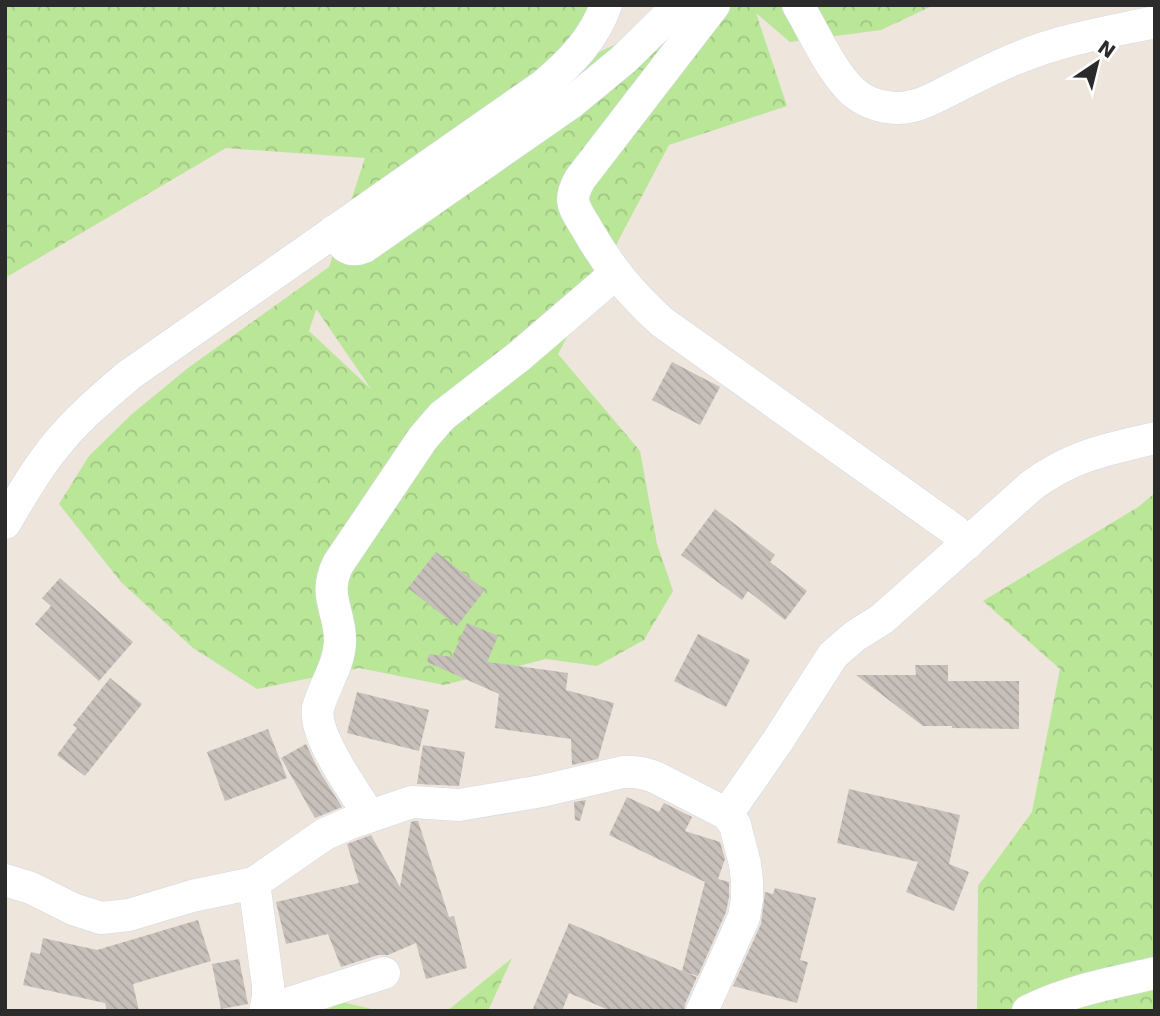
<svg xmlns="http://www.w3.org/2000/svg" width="1160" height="1016" font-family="'DejaVu Sans',sans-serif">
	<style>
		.forest { fill: url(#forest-crowns); fill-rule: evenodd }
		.building { fill: url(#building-back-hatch) }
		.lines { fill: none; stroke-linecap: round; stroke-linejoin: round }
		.minor-casing { stroke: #d2d8e5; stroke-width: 33 }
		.minor { stroke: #fff; stroke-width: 32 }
	</style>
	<defs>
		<pattern id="forest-crowns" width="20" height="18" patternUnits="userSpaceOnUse" patternTransform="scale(1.75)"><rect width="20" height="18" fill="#bae698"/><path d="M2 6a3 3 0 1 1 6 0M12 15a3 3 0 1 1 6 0" fill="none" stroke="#a0c583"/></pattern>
		<pattern id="building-back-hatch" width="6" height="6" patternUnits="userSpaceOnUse" patternTransform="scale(1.75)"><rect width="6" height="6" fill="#c6bfba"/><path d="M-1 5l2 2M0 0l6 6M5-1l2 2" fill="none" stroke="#aaa4a0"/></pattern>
	</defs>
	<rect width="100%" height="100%" fill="#eee5dd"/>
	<!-- forest -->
	<g class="forest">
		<path d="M5,5h599l-34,61 128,-61h236l-53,25 -91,12 -34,-29 31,93 -118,39 -111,209 82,97 17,93 16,47 -29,49 -47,26 -51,-7 -102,26 -85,-17 -102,21 -64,-41 -72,-66 -62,-78 30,-48 43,-42 56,-46 141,-101 36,-109 -139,-10 -221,130zM316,310h1l54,79 -62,-58z"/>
		<path d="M1155,493v518h-178l1,-125 54,-74 28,-143 -77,-68 155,-94z"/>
		<path d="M512,958l-24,53h-41z"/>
		<path d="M342,1002l38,9h-55z"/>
	</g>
	<!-- building -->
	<g class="building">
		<path d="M672,362l48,25 -20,38 -48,-25z"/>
		<path d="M715,509l60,46 -5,7 37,29 -22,29 -37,-29 -6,9 -61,-45z"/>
		<path d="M436,552l49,38 -28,36 -49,-38z"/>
		<path d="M60,578l73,64 -34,39 -64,-57 16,-18 -9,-8z"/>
		<path d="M467,623l31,13 -11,26 81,11 -2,17 48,13 -16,56 -26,6 -1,-26 -76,-11 4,-34 -72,-32 2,-8 23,3z"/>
		<path d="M698,634l52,26 -24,47 -52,-26z"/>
		<path d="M915,665h33v16h71v48l-67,-1v-2h-29l-67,-51h60z"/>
		<path d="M110,678l32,26 -57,72 -28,-21 20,-27 -4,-3z"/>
		<path d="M357,692l72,18 -10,41 -72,-18z"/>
		<path d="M268,729l19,49 -62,23 -18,-49z"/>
		<path d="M306,744l12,25 24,38 -27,11 -34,-60z"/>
		<path d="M423,745l42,7 -6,34 -42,-2z"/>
		<path d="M849,789l111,26 -11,49 20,8 -15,39 -48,-19 12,-30 -81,-19z"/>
		<path d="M627,797l32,15 5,-9 28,14 -7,14 35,11 5,17 -7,20 11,3v15l-3,15 -28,64 -14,-4 13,5 -12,27 -1,7h-73l-42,-18 -7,18h-30l37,-88 113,48 23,-89 -96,-47z"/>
		<path d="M586,800l-6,21 -5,-1 -1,-18z"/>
		<path d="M414,821h4l31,96 5,-1 13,52 -41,11 -10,-36 -28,12h-10l-37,12 -13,-33 -42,10 -10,-42 83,-19 -12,-39 24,-9 29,52 11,-65z"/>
		<path d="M775,888l41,10 -16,62 8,2 -11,41 -64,-17 28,-62 4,-32 8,2z"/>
		<path d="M198,920l13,41 -78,23 6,27h-32l-2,-8 -82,-18 8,-33 9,2 3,-16 54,12z"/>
		<path d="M239,959l9,45 -27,5 -9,-45z"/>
	</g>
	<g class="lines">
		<!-- minor casing -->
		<g class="minor-casing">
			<g id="minor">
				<path d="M714,5l-134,174c-4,7 -7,13 -7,21 1,10 9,20 14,29 21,37 43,64 75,93l292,208 13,14"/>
				<path d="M798,5c15,25 36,73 59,90 15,11 37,16 56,11 14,-3 26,-11 39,-17 22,-11 44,-23 68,-32 43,-18 89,-25 135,-35"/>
				<path d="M334,231c8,13 13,23 30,16l208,-145 51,-42 56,-55"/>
				<path d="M5,523c16,-27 32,-55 52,-79 21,-26 46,-47 72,-69l415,-290c27,-23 50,-46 62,-80"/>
				<path d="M727,814l50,-72 56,-87 22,-19 27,-17 149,-133c42,-31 74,-36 124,-48"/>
				<path d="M368,817l-3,-8c-14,-23 -52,-75 -47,-101 6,-22 21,-42 22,-66 1,-31 -18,-45 -2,-78l85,-126 19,-22 75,-58 98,-84"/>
				<path d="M5,880l26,8 42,21 28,9 28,-3 63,-19 62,-13"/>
				<path d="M267,1003l13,3 104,-33"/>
				<path d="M265,1011l3,-14v-12l-14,-102 71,-49 25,-11 62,-21 47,3 83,-14 81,-19c13,-1 22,1 34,6l70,36 8,11 10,39 2,17v18l-3,18 -42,94"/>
				<path d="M1028,1011c39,-20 84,-28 127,-38"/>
			</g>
		</g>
		<!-- minor -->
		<use href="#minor" class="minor"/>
	</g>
	<!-- border -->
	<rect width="1160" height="1016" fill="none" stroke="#2b2b2b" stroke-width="14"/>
	<!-- north arrow -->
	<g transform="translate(1097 63) rotate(35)" stroke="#ffffff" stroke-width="5" paint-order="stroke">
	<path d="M0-5L12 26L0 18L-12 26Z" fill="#2b2b2b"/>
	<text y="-10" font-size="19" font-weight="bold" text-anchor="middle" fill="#2b2b2b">N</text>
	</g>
</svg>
